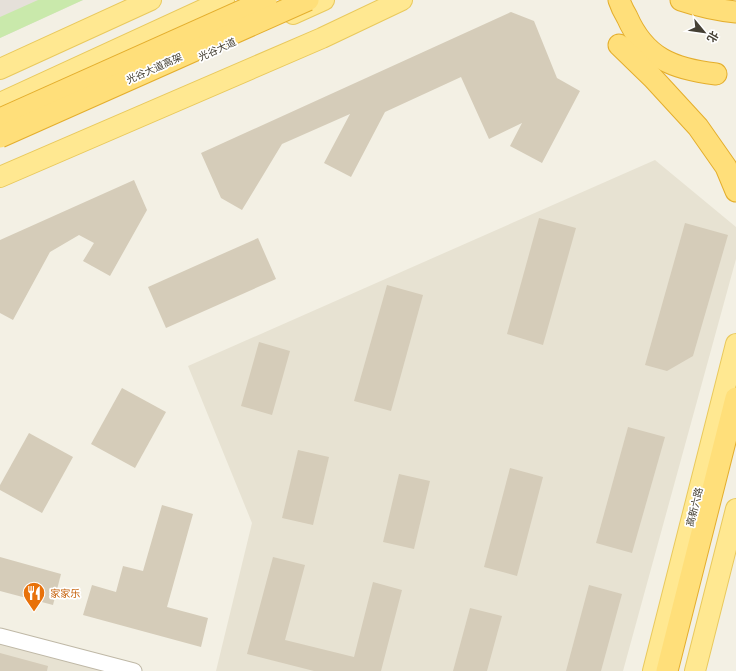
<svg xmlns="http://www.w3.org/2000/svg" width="736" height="671" font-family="Poppins,'Noto Sans SC',sans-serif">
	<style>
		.residential { fill: #e7e2d2 }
		.industrial { fill: #e5e0d9 }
		.green { fill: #c9e9ab }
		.building { fill: #d5ccb9 }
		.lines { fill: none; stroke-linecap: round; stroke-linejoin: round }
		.tertiary-casing { stroke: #bfb8a6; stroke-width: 17 }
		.primary-casing { stroke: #e9c95d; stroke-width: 22 }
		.trunk-casing { stroke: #e4ae2d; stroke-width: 23 }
		.tertiary { stroke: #fff; stroke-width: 15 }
		.primary { stroke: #ffe891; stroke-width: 20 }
		.trunk { stroke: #ffdf7a; stroke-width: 21 }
		.trunk-bridge-casing { stroke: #e4ae2d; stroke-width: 23; stroke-linecap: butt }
		.trunk-bridge { stroke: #ffdf7a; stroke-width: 21 }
		.labels { text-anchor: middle; stroke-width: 3.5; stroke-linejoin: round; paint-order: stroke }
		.street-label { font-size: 10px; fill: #454034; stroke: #fff }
		.food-label { font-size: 10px; fill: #c56008; stroke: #fff; text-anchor: start }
	</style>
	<rect width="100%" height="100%" fill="#f3f0e4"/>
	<!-- residential -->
	<g class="residential">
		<path d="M655,160l81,67v32l-113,412h-407l36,-148 -64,-157z"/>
		<path d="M0,641l116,30h-116z"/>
	</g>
	<!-- industrial -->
	<path class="industrial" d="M0,0h83l-83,38z"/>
	<!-- green -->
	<path class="green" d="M38,0h45l-83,38v-21z"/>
	<!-- building -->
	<g class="building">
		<path d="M511,12l23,9 23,57 23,13 -38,72 -32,-17 12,-23 -33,16 -28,-62 -76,35 -34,65 -27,-14 26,-49 -68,30 -40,66 -21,-12 -20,-45z"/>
		<path d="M134,180l13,30 -37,66 -27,-15 11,-18 -15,-8 -29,17 -37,68 -13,-7v-73z"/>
		<path d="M539,218l37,10 -33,117 -36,-11z"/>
		<path d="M685,223l43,12 -35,121 -26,15 -22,-6z"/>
		<path d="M258,238l18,41 -110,49 -18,-41z"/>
		<path d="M387,285l36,10 -32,116 -37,-10z"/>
		<path d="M259,342l31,9 -18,64 -31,-9z"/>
		<path d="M122,388l44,24 -31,56 -44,-24z"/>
		<path d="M628,427l37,10 -33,116 -36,-10z"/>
		<path d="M29,433l44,24 -31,56 -42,-23v-5z"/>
		<path d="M298,450l31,7 -16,68 -31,-7z"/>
		<path d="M510,468l33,9 -26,99 -33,-9z"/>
		<path d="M399,474l31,7 -16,68 -31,-7z"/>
		<path d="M162,505l31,9 -26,93 41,11 -7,29 -118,-32 9,-30 24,7 7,-26 20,5z"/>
		<path d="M0,557l61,17 -8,31 -53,-14z"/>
		<path d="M273,557l32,8 -20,75 69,17 19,-75 29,8 -21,81h-67l-67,-17z"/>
		<path d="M589,585l33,9 -21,77h-35z"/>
		<path d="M470,608l32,8 -15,55h-34z"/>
		<path d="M0,653l48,13 -1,5h-47z"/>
	</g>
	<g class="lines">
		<!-- tertiary casing -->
		<g class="tertiary-casing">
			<path id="tertiary" d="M0,636l134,35"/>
		</g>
		<!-- primary casing -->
		<g class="primary-casing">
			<g id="primary">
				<path d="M293,14l31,-14"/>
				<path d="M0,69l151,-69"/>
				<path d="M0,103l224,-103"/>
				<path d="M0,177l322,-139 80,-38"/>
				<path d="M653,671l83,-327"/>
				<path d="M695,671l41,-162"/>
			</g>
		</g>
		<!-- trunk casing -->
		<g class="trunk-casing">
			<g id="trunk">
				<path d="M619,0c2,6 5,12 8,17 18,41 46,52 89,57"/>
				<path d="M681,0c18,6 36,10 55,12"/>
				<path d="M619,45l34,33 45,49 28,40 10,24"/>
				<path d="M667,671l69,-273"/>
			</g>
		</g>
		<!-- tertiary -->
		<use href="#tertiary" class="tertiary"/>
		<!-- primary -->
		<use href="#primary" class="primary"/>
		<!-- trunk -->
		<use href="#trunk" class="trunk"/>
		<!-- trunk-bridge casing -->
		<g class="trunk-bridge-casing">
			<g id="trunk-bridge">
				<path d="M0,119l266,-119"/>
				<path d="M0,137l308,-137"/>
			</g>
		</g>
		<!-- trunk-bridge -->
		<use href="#trunk-bridge" class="trunk-bridge"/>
	</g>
	<!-- icons -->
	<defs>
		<g id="restaurant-pin" transform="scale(1.15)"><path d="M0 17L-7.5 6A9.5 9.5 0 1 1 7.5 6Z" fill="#e8710a" stroke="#fff"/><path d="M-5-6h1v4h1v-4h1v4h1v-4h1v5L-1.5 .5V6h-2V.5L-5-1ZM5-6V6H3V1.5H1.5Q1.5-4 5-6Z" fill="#fff"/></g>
	</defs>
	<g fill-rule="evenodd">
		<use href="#restaurant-pin" x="34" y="593"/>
	</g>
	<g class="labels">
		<!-- street labels -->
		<g class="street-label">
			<text transform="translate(217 49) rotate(-25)" y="4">光谷大道</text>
			<text transform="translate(154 68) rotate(-24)" y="4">光谷大道高架</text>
			<text transform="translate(694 507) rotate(-76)" y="4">高新六路</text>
		</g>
		<!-- food labels -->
		<g class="food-label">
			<text x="50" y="597">家家乐</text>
		</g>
	</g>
	<!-- north arrow -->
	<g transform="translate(704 32) rotate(119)" stroke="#ffffff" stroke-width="3" paint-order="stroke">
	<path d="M0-3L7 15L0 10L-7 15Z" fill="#454034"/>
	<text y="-6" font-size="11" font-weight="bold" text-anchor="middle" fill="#454034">北</text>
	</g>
</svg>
